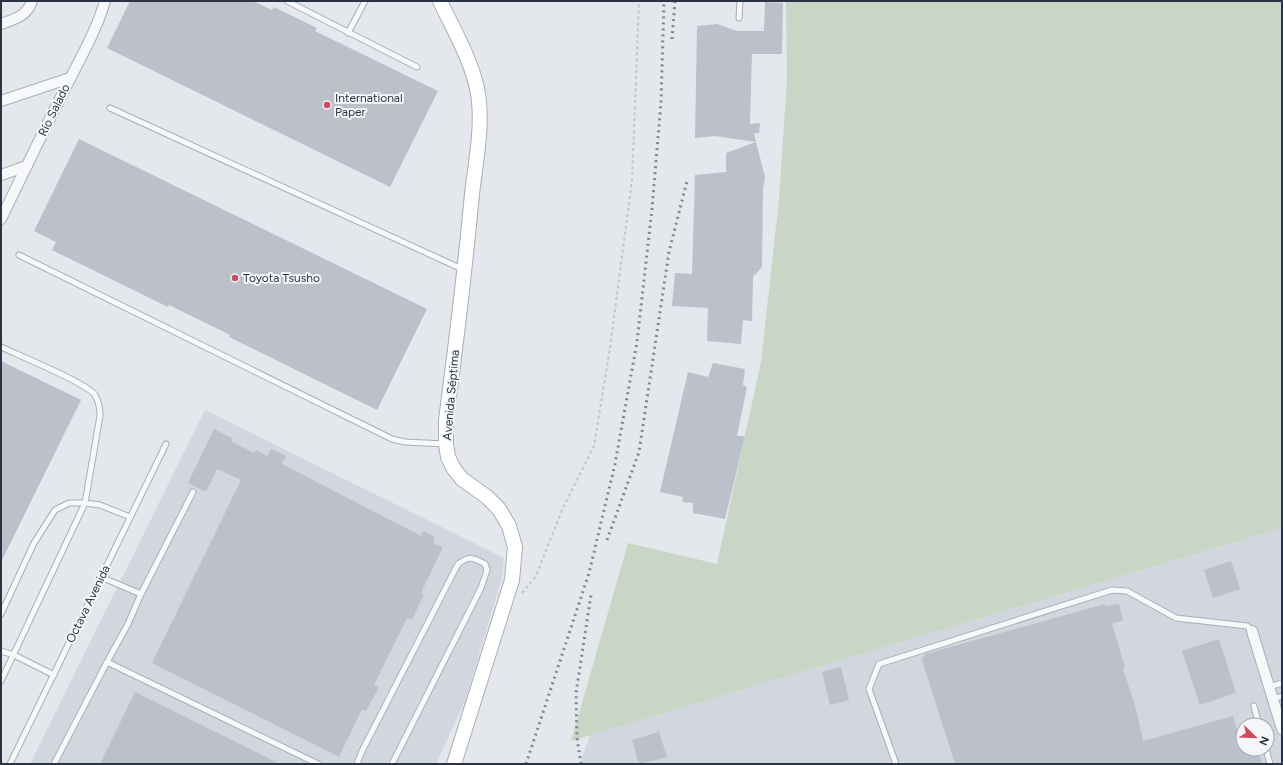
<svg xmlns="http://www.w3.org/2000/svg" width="1283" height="765" font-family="Figtree,sans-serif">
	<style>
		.built { fill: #d2d6de; fill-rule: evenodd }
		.green { fill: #c9d6c5 }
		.building { fill: #bbc0ca }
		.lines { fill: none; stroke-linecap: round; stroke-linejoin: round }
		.lane-casing { stroke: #a9aeb7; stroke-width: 7 }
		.street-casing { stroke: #a9aeb7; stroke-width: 12 }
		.secondary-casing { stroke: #a9aeb7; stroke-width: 16 }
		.path { stroke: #c2c5cb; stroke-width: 2; stroke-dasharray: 3 3; stroke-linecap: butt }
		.lane { stroke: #f7f8fa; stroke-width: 5 }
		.street { stroke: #f7f8fa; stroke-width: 10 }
		.secondary { stroke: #fff; stroke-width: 14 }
		.rail { stroke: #7d8696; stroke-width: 3; stroke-dasharray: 2 4; stroke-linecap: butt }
		.poi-dot { fill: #d1495b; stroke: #f4f6f9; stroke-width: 1.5 }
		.labels { text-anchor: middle; stroke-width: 4; stroke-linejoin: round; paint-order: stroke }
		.poi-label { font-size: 12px; fill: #2b3445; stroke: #f4f6f9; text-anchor: start }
		.street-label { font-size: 12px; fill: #2b3445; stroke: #f4f6f9 }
	</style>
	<rect width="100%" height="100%" fill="#e4e7ec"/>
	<!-- built -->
	<g class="built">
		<path d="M205,410l299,148 -2,20 -37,123 -29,63h-406z"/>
		<path d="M1282,528v236h-702l10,-29zM1243,725h24v24h-24z"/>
	</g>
	<!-- green -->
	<path class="green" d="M786,1h496v527l-711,213 57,-198 89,21 44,-202 18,-163 8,-120z"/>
	<!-- building -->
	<g class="building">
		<path d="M130,1h123l19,9 2,-3 43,21 -2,3 123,60 -48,96 -283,-139z"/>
		<path d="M765,2l18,1 -1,51h-30l-2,70 10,-1 -1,10h-5l2,9 -41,-6 -20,2 2,-112 20,-2 20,7h27z"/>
		<path d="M79,139l348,170 -50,101 -148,-73 1,-2 -61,-30 -1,2 -116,-57 4,-8 -22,-11z"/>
		<path d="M756,142l9,35 -2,11 -1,79 -9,10 -1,44 -9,-1 -2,24 -34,-3 1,-33 -36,-2 3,-33 17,1 3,-99 31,-3v-19z"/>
		<path d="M1,361l80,39 -80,162z"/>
		<path d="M713,363l32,6 -2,16 4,2 -10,49h8l-20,83 -32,-6v-10l-11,-1 1,-5 -23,-5 28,-120 20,5z"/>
		<path d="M214,429l18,9 -1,3 23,12 2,-3 11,6 4,-7 15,7 -4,8 139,72 2,-5 12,6 -2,6 10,4 -22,46 3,1 -12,26 -5,-2 -33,67 5,2 -13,24 -4,-2 -23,48 -187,-94 89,-183 -24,-11 -11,23 -18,-9z"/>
		<path d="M1231,561l9,28 -27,9 -9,-28z"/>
		<path d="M1105,604l1,2 13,-2 4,16 -11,4 13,43 -2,2 13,40 7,32 90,-25 10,33h15l4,15h-307l-33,-104 3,-6z"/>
		<path d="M1219,639l17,54 -36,12 -18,-54z"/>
		<path d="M841,667l8,33 -19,5 -8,-33z"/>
		<path d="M135,692l145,72h-180z"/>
		<path d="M659,732l8,25 -28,7 -7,-24z"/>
	</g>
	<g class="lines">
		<!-- lane casing -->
		<g class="lane-casing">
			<g id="lane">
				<path d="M287,1l130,66"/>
				<path d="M739,18l1,-17"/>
				<path d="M348,33l17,-32"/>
				<path d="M110,108l352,161"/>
				<path d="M19,255l373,184 13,3 40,2"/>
				<path d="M1,347c17,8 86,36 94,48 4,7 5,13 5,21l-15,87 -84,178"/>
				<path d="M141,594l52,-102"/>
				<path d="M1,614l33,-71 21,-33 14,-7h16l15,2 30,12"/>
				<path d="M1,651l13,4 40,20"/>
				<path d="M107,662l211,102"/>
				<path d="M1269,687l13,-4"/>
				<path d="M1273,699l9,-3"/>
				<path d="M1254,706l5,19"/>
				<path d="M1266,749l4,15"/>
				<path d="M10,764l156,-320"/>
				<path d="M54,764l53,-102 21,-38 13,-30 -40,-17"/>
				<path d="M357,764l5,-13 96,-187c11,-8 15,-7 27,0l2,6 -6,18 -89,176"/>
				<path d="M896,764l-27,-75 10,-25 233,-74 15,1 49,27 71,8 5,5"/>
			</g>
		</g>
		<!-- street casing -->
		<g class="street-casing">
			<g id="street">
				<path d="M1,24c14,-5 26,-8 31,-23"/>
				<path d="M1,101l69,-23"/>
				<path d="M1,175l26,-9"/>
				<path d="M1,219c23,-47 45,-94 69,-140 13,-26 27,-50 35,-78"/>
				<path d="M1252,631l30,98"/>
			</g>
		</g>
		<!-- secondary casing -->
		<g class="secondary-casing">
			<path id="secondary" d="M440,1c13,28 30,56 37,87 7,34 -1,71 -5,106 -7,75 -16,151 -26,226v24l2,13 6,12 8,10 25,18 12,12 10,17 6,21 -3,33 -58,184"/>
		</g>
		<!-- path -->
		<path class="path" d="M522,593l14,-17 26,-66 32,-64 16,-98 22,-168 7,-179"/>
		<!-- lane -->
		<use href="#lane" class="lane"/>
		<!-- street -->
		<use href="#street" class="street"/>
		<!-- secondary -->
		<use href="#secondary" class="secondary"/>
		<!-- rail -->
		<g class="rail">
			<path d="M672,39l3,-38"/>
			<path d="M607,540l32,-88 30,-200 18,-71"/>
			<path d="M526,764l63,-191 26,-109 22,-122 15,-133 9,-107 3,-101"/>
			<path d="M581,764l-4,-26 -1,-45 15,-98"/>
		</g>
	</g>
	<!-- markers -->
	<g class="poi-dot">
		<circle cx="327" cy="105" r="4"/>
		<circle cx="235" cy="278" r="4"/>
	</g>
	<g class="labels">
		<!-- poi labels -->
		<g class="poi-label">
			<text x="335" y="102">International<tspan x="335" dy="14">Paper</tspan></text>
			<text x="243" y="282">Toyota Tsusho</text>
		</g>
		<!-- street labels -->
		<g class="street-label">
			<text transform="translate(54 110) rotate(-64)" y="4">Río Salado</text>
			<text transform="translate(451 395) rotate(-85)" y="4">Avenida Séptima</text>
			<text transform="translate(88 604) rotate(-64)" y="4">Octava Avenida</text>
		</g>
	</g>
	<!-- border -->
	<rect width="1283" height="765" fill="none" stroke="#2b3445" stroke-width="4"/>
	<!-- north arrow -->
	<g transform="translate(1255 737) rotate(113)"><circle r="19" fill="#f4f6f9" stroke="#a4a8b1"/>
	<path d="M0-3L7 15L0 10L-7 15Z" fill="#d1495b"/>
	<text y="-6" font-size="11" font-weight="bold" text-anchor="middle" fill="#2b3445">N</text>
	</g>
</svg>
